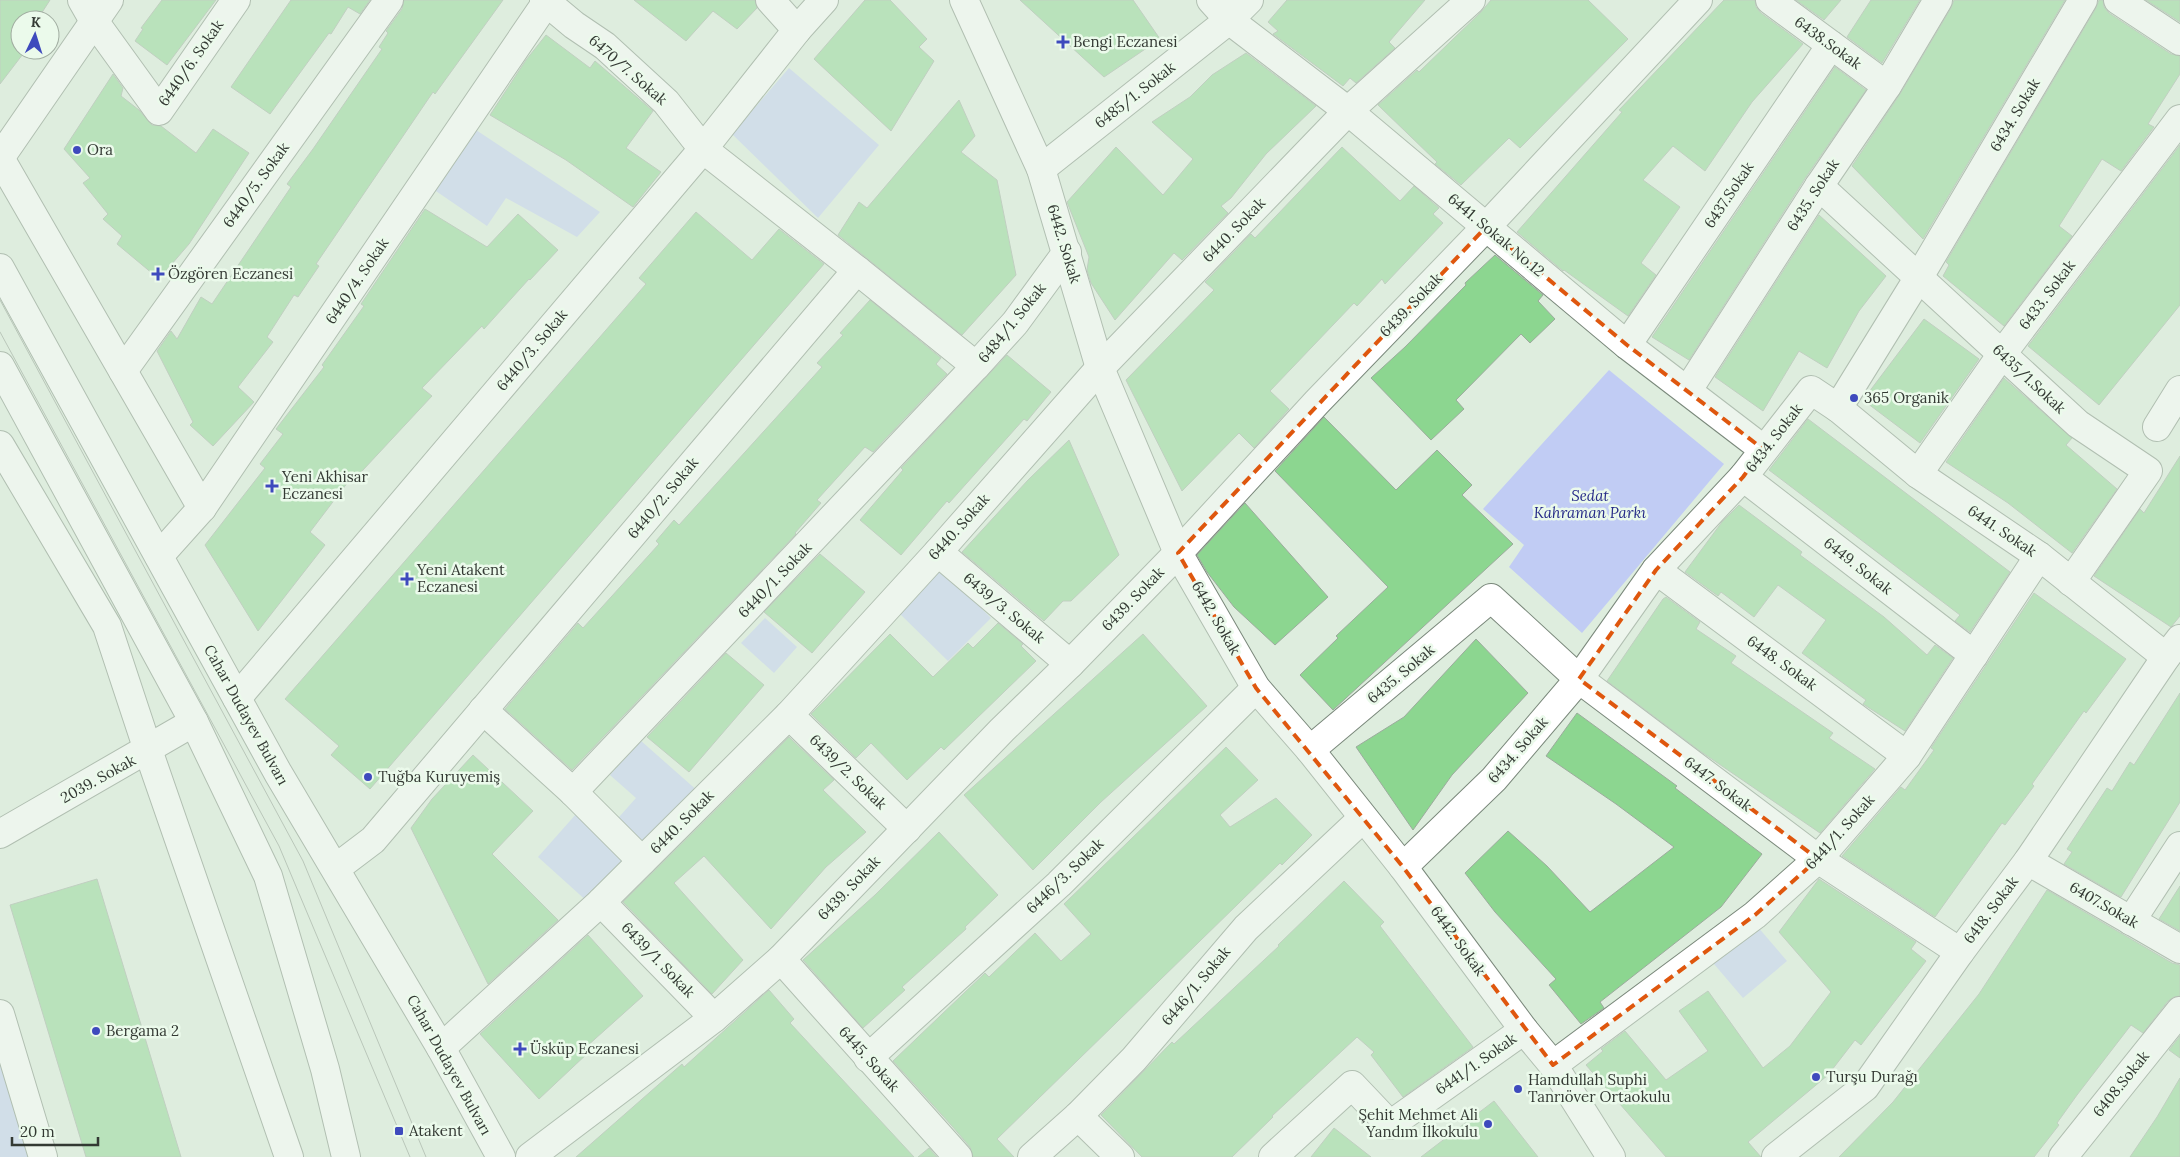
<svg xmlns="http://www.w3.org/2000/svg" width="2180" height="1157" font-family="Lora,serif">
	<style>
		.green { fill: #c1ccf4 }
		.building { fill: #8cd690; stroke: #9cab9d }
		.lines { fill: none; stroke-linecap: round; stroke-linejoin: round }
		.minor-casing { stroke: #7a887b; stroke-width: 30 }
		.major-casing { stroke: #7a887b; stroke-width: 30 }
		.minor { stroke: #fff; stroke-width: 28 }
		.major { stroke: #fff; stroke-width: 28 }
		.tram { stroke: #8d988d; stroke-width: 1 }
		.marked { fill: none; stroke: #df570e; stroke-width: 4; stroke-dasharray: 10 6; stroke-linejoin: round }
		.poi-dot { fill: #3e4abd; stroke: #ebfaeb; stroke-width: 2 }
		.labels { text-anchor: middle; stroke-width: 5; stroke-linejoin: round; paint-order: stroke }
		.poi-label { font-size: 15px; fill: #333933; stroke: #ebfaeb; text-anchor: start }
		.street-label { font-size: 15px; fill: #333933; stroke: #ebfaeb }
		.park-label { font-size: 15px; font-style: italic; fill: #262b88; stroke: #ebfaeb }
	</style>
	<rect width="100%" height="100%" fill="#deedde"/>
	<!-- green -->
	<g class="green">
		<path d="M789,68l90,77 -61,73 -86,-84z"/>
		<path d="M473,128l127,84 -23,25 -71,-39 -19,28 -57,-39z"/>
		<path d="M1609,370l115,94 -142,169 -73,-66 15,-22 -41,-36z"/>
		<path d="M940,567l51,51 -43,43 -51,-50z"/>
		<path d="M765,618l32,29 -23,26 -33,-30z"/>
		<path d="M640,740l60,53 -55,61 -33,-29 24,-27 -26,-23z"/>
		<path d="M577,813l53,47 -41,43 -51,-46z"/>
		<path d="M1751,919l36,42 -44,37 -35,-41z"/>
		<path d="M0,1033l36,124h-36z"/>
	</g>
	<!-- building -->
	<g class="building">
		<path d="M0,0h50l-9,14 6,6h-27v30h6l-26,34z"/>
		<path d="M162,0h54l-49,65 -32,-24 8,-12 -2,-1z"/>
		<path d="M291,0h79l-10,14 -12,-7 -17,27 -2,-1 -59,81 -39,-27z"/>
		<path d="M404,0h99l-68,94 -2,-2 -117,172 3,2 -21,31 -4,-2 -27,42 6,5 -35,45 16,15 -41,44 -23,-21 3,-3 -36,-71 14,-20 6,8 24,-42 11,7 79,-117 -4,-3 26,-35 69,-100 -3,-2 9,-14 -2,-2 16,-22z"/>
		<path d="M634,0h121l2,8 -20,21 -24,-18 -27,30z"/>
		<path d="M865,0h25l37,39 -8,8 15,14 -43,70 -77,-72z"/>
		<path d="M1020,0h113l27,39 -56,38z"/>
		<path d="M1287,0h138l-36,42 6,6 -39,35 -6,-5 -7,8 -70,-52 5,-3 -10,-9z"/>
		<path d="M1491,0h97l40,39 -108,109 -11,-10 -48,47 -26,-21 2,-2 -59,-57 39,-35 2,2 62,-60z"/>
		<path d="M1724,0h31l1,7 5,6 42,31 -51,58 -47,69 -32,-25 -30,34 37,27 -39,56 15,12 -28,41 -64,-46 -1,1 -46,-39 105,-120 -3,-2z"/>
		<path d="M1796,0h45l-17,20z"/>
		<path d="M1871,0h49l-38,63 -35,-26z"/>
		<path d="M1954,0h111l-142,239 -71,-73 48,-72 51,-86z"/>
		<path d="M2099,0h4l1,7 5,6 62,41 9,2v18l-32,50 6,3 -33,44 -19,-12 -43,67 13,10 -68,90 -61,-50 6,-11 -3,-3 150,-254z"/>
		<path d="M2146,0h34v22z"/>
		<path d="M546,35l44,33 5,-7 58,50 -27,37 35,24 -28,35 -67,-47 -76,-45 36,-55z"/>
		<path d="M1246,53l70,53 -50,48 -35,44 -10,8 7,7 -46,47 -8,-7 -59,67 -24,-37 -4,-13 2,-13 -22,-55 49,-55 47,48 30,-36 -41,-37 38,-25 22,-22z"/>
		<path d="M1835,67l31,23 -60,87 -117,183 -37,-23z"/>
		<path d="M113,74l10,14 -2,8 18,14 13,15 9,1 35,27 17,-24 36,24 -60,91 -30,35 -42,-35 5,-8 -19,-17 5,-5 -25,-31 7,-5 -26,-29z"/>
		<path d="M959,100l16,36 -14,16 36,28 19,95 -54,60 -124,-100 21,-33 8,6z"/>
		<path d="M2180,145v160l-81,100 -71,-59z"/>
		<path d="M1342,147l58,54 14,-15 25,22 -6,6 10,9 -58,61 -3,-5 -25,27 -3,-3 -84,88 19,18 -35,39 -15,-15 -57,58 -56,-111 88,-90 -9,-8 46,-48 4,4z"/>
		<path d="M425,209l62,38 31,-33 40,36 -28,30 -1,-1 -45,50 -2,-3 -60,62 10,8 -82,88 -2,-2 -38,50 15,13 -67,86 -53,-86 60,-77 -5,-4 23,-30 -7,-5 48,-62 -2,-2 42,-59 -3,-2z"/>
		<path d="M696,212l56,48 27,-31 45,35 -454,525 -39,-34 8,-9 -54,-47 361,-415 -7,-6z"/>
		<path d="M1819,215l67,61 -27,35 -32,57 -28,-17 -36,60 -48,-34z"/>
		<path d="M1495,255l48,40 -5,6 17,18 -25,24 -9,-9 -65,66 8,9 -33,31 -60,-62 34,-31 61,-62 -1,-2z"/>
		<path d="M870,300l71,58 -5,6 11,10 -74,78 -8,-5 -48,53 4,3 -26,30 1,1 -224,236 -67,-61 73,-86 5,5 76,-84 -3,-3 18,-21 5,5 143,-158 -5,-4 26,-28 -3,-2z"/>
		<path d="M1924,319l55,40 -59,84 -57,-43z"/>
		<path d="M1007,355l44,37 -24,29 -3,-2 -75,84 -2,-2 -46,54 -41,-35 43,-50 -2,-2z"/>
		<path d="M2004,378l68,60 -6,7 51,44 -45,64 -64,-50 -62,-41z"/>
		<path d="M1324,417l72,73 41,-40 35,35 -10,10 51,49 -180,166 -33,-35 38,-37 -2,-2 52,-49 -113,-116z"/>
		<path d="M1808,419l202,153 -40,60 -15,-11 5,-6 -191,-145z"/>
		<path d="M1069,440l50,115 -48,46h-8l-19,20 -82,-69 66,-72z"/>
		<path d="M2180,456v160l-9,11 -77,-51 46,-67 4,4z"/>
		<path d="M1245,503l83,94 -53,48 -41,-38 -27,-35 -10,-17z"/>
		<path d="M1739,505l63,47 -2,3 84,62 43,38 8,-10 18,13 -48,73 -42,-27 3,-4 -64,-47 24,-33 -48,-35 -24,32 -33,-25 -3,4 -33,-24 37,-50z"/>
		<path d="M820,554l45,38 -53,61 -48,-41z"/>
		<path d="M2034,593l92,66 -40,54 -2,-2 -52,73 2,2 -29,39 -3,-2 -67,94 -93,-61 59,-69 4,3 29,-40 -3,-2z"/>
		<path d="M1666,597l34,25 -4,7 40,27 -5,7 102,70 -4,5 46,31 -55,64 -120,-82 -93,-70 56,-82z"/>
		<path d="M998,623l25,21 -2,2 15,15 -92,89 -3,-3 -34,33 -36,-37 -15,15 -45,-44 79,-80 43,43 35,-34 5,5z"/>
		<path d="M1143,634l64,72 -106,96 -68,68 -69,-75z"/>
		<path d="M1476,639l52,54 -76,82 -39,55 -57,-83 48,-30z"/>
		<path d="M726,653l38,32 -75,87 -42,-35z"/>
		<path d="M2180,693v109l-59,95 -57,-33 8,-12 -5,-3 40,-61 5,3 18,-29 4,3z"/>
		<path d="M1577,713l100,73 -2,2 87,66 -41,53 -121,95 4,6 -23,16 -32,-39 7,-6 -61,-67 -30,-39 43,-42 39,35 43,46 84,-65 -58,-43 -70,-48z"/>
		<path d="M789,737l45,43 -11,10 43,42 -40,35 -55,62 -67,-73 -30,27 69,77 -31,34 -89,-92z"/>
		<path d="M1226,747l32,33 -38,35 10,12 46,-29 36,37 -30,30 -2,-2 -283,276 17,18h-41l-3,-10 -18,-21 -59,-65 92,-88 4,4 46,-44 26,28 30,-27 -27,-30z"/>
		<path d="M473,755l60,56 -41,43 66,66 -70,64 -77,-156 21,-29z"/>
		<path d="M939,832l59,63 -33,32 1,2 -64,58 3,3 -42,38 -60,-68 72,-65z"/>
		<path d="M97,879l84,278h-95l-76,-252z"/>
		<path d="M1819,879l97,63 -5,7 15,12 -65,84 -6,-5 -27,35 -80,67 13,15h-95l-80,-92 17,-14 -2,-2 24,-18 41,49 42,-29 -29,-40 29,-20 55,77 27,-22 41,-54 -52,-60z"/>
		<path d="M1344,881l40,41 -4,4 93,121 -70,50 -32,-42 3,-3 -17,-15 -85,79 1,1 -41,40h-90l-41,-42 71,-73 2,2 105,-98 -1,-1z"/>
		<path d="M2180,886v45l-21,-12z"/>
		<path d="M2047,890l125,73 8,2v31l-6,1 -6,4 -25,32 -12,-8 -54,70 -20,28 2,2 -25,32h-195l54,-55 86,-108z"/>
		<path d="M588,935l55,61 -57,51 4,4 -51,48 -59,-65z"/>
		<path d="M769,990l25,29 -4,4 124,134h-338l106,-93 2,3z"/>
		<path d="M2180,1036v22l-11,-8z"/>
		<path d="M2180,1078v79h-50l27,-40z"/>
		<path d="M1494,1101l44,56h-117z"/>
		<path d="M1334,1128l37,29h-60z"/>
		<path d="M929,1148l8,9h-19z"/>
	</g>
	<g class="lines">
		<!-- minor casing -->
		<g class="minor-casing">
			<g id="minor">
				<path d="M82,0l12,21 65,90 77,-111"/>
				<path d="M770,0l27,30"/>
				<path d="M964,0l77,169 59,199 78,185 78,135 54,62 93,117 121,163 29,35 58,92"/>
				<path d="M1211,0l18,20 119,91 279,234 136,104"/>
				<path d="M1770,0l117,86"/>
				<path d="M2118,0l62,41"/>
				<path d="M0,158l202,350"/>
				<path d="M0,158l109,-158"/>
				<path d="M1041,169l188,-149 20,-20"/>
				<path d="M1819,186l259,238 70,47 -77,111"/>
				<path d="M857,270l119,96 39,-43 52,-71"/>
				<path d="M1627,345l204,-300"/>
				<path d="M123,371l266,-371"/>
				<path d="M1688,390l131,-204 68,-100 51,-86"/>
				<path d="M1838,408l81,-131 164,-277"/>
				<path d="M2157,427l23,-37"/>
				<path d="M0,445l107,181 41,124 141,407"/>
				<path d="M1918,474l84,-120 178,-235"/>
				<path d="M1743,477l231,178"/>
				<path d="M938,552l132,112"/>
				<path d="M159,556l43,-48 346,-508"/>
				<path d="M1656,570l251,186"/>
				<path d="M237,698l466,-549 94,-119 27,-30"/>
				<path d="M483,710l90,82 69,69"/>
				<path d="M789,715l118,114"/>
				<path d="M1310,750l181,-152 88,81 239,180 142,93"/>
				<path d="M573,792l403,-426"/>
				<path d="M0,834l194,-112"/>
				<path d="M2028,861l152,88"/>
				<path d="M1403,867l91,-88 85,-100 77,-109 87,-93 68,-87 27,18 80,66 121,82 127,101"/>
				<path d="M336,868l37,-28 484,-570 -154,-121 -37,-47 -61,-56 -31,-21 -30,-25"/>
				<path d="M601,902l113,116"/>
				<path d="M2131,921l49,-75"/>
				<path d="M781,959l177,198"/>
				<path d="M0,1014l43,143"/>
				<path d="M441,1048l160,-146 188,-187 149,-163 162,-184 248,-257 123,-111"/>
				<path d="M868,1058l191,-174 197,-196"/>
				<path d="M1553,1065l202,-150 63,-56 89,-103 132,-200"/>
				<path d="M1078,1116l42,41"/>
				<path d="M530,1157l184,-139 67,-59 221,-229 68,-66 108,-111 139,-151 169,-175 212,-227"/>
				<path d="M1032,1157l46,-41 56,-57 112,-131 117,-110"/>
				<path d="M1273,1157l79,-72 38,40 134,-95"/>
				<path d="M1776,1157l89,-70 95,-135 68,-91 138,-204 14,-18"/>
				<path d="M2063,1157l117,-146"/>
			</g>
		</g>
		<!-- major casing -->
		<g class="major-casing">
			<g id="major">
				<path d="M0,268l278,505 163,275 60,109"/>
				<path d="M0,366l194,356 74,154 57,193 21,88"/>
			</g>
		</g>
		<!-- minor -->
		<use href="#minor" class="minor"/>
		<!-- major -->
		<use href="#major" class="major"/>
		<!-- tram -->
		<g class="tram">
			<path d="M0,300l303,561 123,296"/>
			<path d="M0,332l279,514 131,311"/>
		</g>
	</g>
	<!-- marked area -->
	<path d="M0 0H2180V1157H0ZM1486,227l141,118 136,104 -20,28 -87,93 -77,109 239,180 -63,56 -202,150 -150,-198 -147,-179 -78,-135z" fill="#deedde" fill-opacity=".55" fill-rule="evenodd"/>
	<path class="marked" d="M1486,227l141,118 136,104 -20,28 -87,93 -77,109 239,180 -63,56 -202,150 -150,-198 -147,-179 -78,-135z"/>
	<!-- markers -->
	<g class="poi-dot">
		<path d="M1060.5 34.5h5v5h5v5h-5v5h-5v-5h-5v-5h5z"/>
		<circle cx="77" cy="150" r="5"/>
		<path d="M155.5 266.5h5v5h5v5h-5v5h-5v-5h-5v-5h5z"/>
		<circle cx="1854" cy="398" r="5"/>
		<path d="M269.5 478.5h5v5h5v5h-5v5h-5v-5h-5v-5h5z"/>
		<path d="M404.5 571.5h5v5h5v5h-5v5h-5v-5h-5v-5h5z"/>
		<circle cx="368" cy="777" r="5"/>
		<circle cx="96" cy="1031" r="5"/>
		<path d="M517.5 1041.5h5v5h5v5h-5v5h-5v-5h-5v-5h5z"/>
		<circle cx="1816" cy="1077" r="5"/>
		<circle cx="1518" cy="1089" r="5"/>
		<circle cx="1488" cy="1124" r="5"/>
		<rect x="394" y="1126" width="10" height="10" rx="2.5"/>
	</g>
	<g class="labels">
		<!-- poi labels -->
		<g class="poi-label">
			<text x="1073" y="47">Bengi Eczanesi</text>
			<text x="87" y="155">Ora</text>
			<text x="168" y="279">Özgören Eczanesi</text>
			<text x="1864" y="403">365 Organik</text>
			<text x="282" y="482">Yeni Akhisar<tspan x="282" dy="17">Eczanesi</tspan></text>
			<text x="417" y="575">Yeni Atakent<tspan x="417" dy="17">Eczanesi</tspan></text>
			<text x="378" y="782">Tuğba Kuruyemiş</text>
			<text x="106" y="1036">Bergama 2</text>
			<text x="530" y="1054">Üsküp Eczanesi</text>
			<text x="1826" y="1082">Turşu Durağı</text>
			<text x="1528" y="1085">Hamdullah Suphi<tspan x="1528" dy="17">Tanrıöver Ortaokulu</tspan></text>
			<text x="1478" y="1120" text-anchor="end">Şehit Mehmet Ali<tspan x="1478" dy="17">Yandım İlkokulu</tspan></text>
			<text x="409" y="1136">Atakent</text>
		</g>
		<!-- street labels -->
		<g class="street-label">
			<text transform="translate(1828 43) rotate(36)" y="5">6438.Sokak</text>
			<text transform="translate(191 63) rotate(-55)" y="5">6440/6. Sokak</text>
			<text transform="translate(628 70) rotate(41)" y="5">6470/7. Sokak</text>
			<text transform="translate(1135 95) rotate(-38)" y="5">6485/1. Sokak</text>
			<text transform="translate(2015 115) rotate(-59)" y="5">6434. Sokak</text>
			<text transform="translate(256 185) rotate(-54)" y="5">6440/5. Sokak</text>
			<text transform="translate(1729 195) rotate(-56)" y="5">6437.Sokak</text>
			<text transform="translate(1813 195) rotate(-57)" y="5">6435. Sokak</text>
			<text transform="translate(1234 230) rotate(-46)" y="5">6440. Sokak</text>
			<text transform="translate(1496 235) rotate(40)" y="5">6441. Sokak No.12</text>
			<text transform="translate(1064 244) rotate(73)" y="5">6442. Sokak</text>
			<text transform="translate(357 281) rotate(-56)" y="5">6440/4. Sokak</text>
			<text transform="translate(2047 295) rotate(-53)" y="5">6433. Sokak</text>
			<text transform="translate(1411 305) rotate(-46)" y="5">6439. Sokak</text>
			<text transform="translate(1012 323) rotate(-51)" y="5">6484/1. Sokak</text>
			<text transform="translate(532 350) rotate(-50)" y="5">6440/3. Sokak</text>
			<text transform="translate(2029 379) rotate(43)" y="5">6435/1.Sokak</text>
			<text transform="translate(1774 438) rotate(-52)" y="5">6434. Sokak</text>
			<text transform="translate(663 498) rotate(-50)" y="5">6440/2. Sokak</text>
			<text transform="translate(959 527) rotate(-48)" y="5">6440. Sokak</text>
			<text transform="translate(2002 531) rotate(34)" y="5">6441. Sokak</text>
			<text transform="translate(1858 566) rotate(38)" y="5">6449. Sokak</text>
			<text transform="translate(775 580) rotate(-46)" y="5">6440/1. Sokak</text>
			<text transform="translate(1133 599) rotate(-46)" y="5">6439. Sokak</text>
			<text transform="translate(1004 608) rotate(40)" y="5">6439/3. Sokak</text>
			<text transform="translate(1216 618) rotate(60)" y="5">6442. Sokak</text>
			<text transform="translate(1782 663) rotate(36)" y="5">6448. Sokak</text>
			<text transform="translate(1401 674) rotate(-40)" y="5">6435. Sokak</text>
			<text transform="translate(246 715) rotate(61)" y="5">Cahar Dudayev Bulvarı</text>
			<text transform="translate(1518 750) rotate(-49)" y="5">6434. Sokak</text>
			<text transform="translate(848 772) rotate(44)" y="5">6439/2. Sokak</text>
			<text transform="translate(98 779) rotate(-29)" y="5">2039. Sokak</text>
			<text transform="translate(1718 784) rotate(37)" y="5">6447. Sokak</text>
			<text transform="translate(682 822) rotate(-45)" y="5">6440. Sokak</text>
			<text transform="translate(1840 832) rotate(-48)" y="5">6441/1. Sokak</text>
			<text transform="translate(1065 876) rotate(-44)" y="5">6446/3. Sokak</text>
			<text transform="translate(849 888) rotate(-46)" y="5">6439. Sokak</text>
			<text transform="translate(2104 905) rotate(30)" y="5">6407.Sokak</text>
			<text transform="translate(1991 910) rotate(-53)" y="5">6418. Sokak</text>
			<text transform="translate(1458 941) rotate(54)" y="5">6442. Sokak</text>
			<text transform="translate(658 960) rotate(46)" y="5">6439/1. Sokak</text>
			<text transform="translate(1196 986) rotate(-50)" y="5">6446/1. Sokak</text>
			<text transform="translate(869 1059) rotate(48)" y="5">6445. Sokak</text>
			<text transform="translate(1476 1064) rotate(-35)" y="5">6441/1. Sokak</text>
			<text transform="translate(449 1065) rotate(61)" y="5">Cahar Dudayev Bulvarı</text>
			<text transform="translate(2121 1084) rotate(-51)" y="5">6408.Sokak</text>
		</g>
		<!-- park labels -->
		<g class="park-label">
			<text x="1590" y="501">Sedat<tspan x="1590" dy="17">Kahraman Parkı</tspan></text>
		</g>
	</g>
	<!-- north arrow -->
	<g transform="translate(35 35) rotate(4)"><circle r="24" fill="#ebfaeb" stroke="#a1ada1"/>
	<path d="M0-4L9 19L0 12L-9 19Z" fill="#3e4abd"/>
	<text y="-8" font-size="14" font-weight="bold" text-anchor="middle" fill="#333933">K</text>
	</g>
	<!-- scale -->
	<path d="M12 1137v8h86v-8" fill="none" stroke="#333933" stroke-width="2.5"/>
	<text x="20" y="1137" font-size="15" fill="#333933" stroke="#ebfaeb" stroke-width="4" paint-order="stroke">20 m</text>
</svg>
